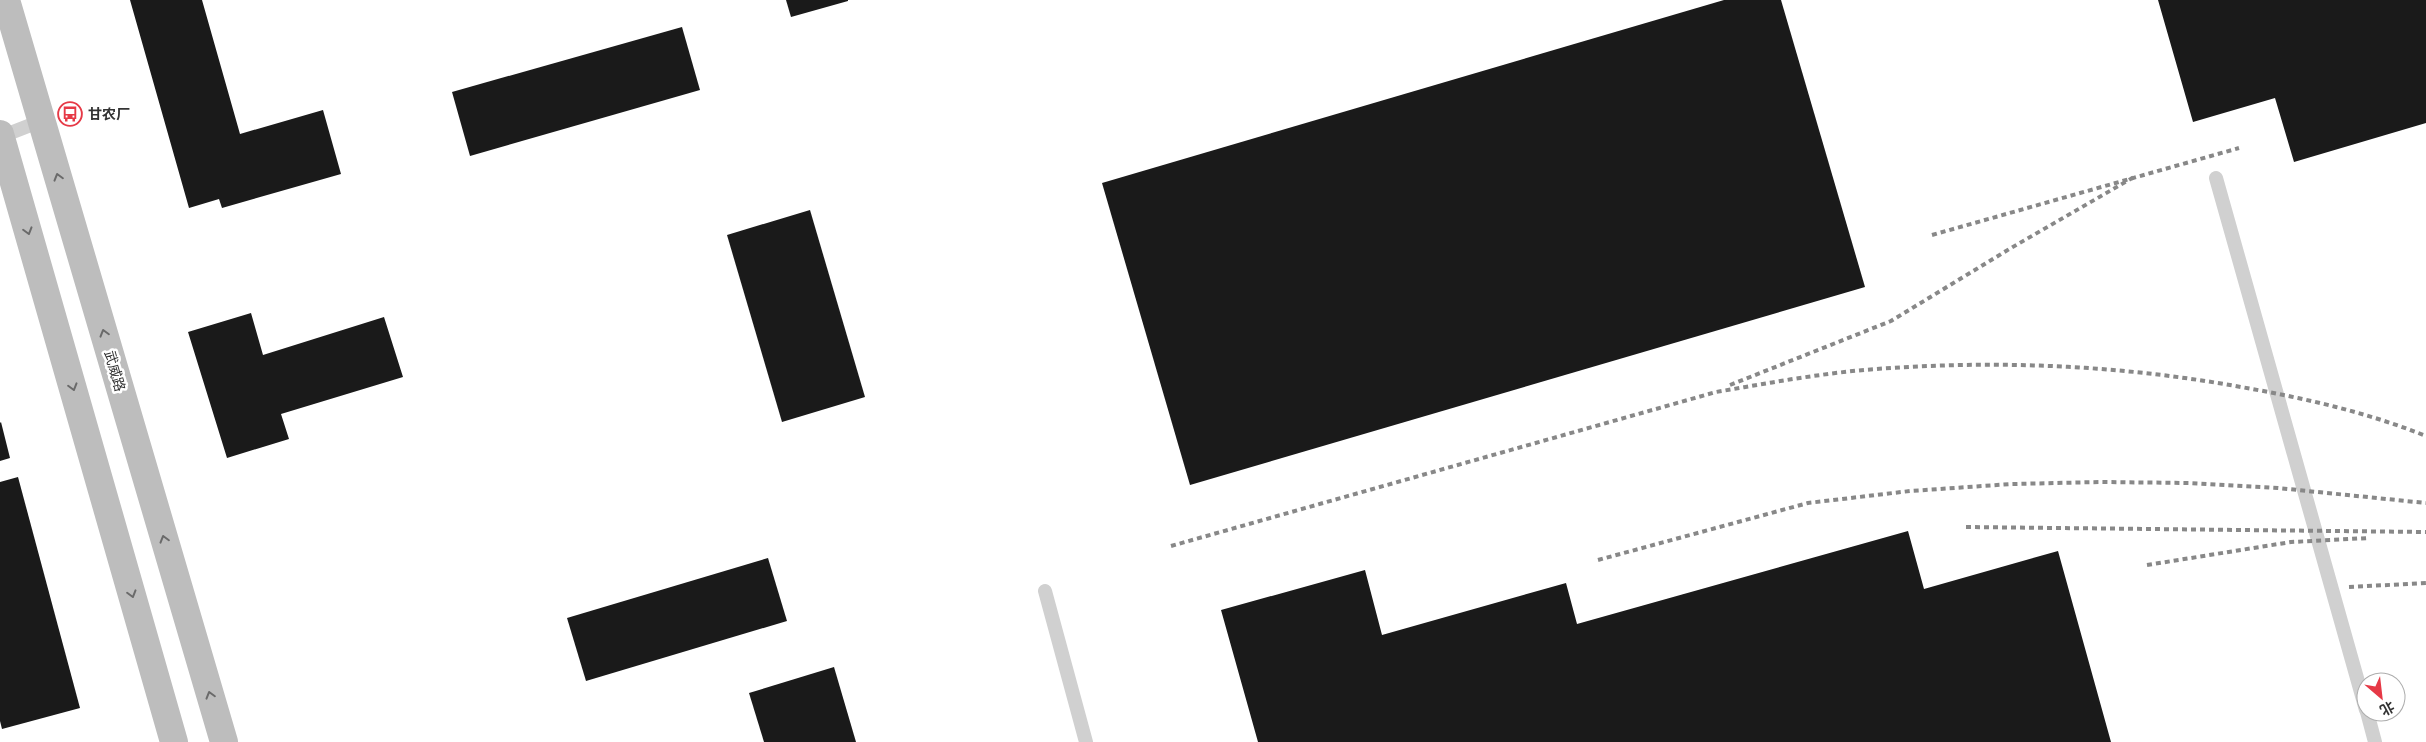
<svg xmlns="http://www.w3.org/2000/svg" width="2426" height="742" font-family="'Nunito Sans','Noto Sans SC',sans-serif">
	<style>
		.building { fill: #1a1a1a }
		.lines { fill: none; stroke-linecap: round; stroke-linejoin: round }
		.lane { stroke: #d0d0d0; stroke-width: 14 }
		.secondary { stroke: #bdbdbd; stroke-width: 28 }
		.rail { stroke: #888; stroke-width: 4; stroke-dasharray: 5 4; stroke-linecap: butt }
		.oneway { stroke: #6a6a6a }
		.labels { text-anchor: middle; stroke-width: 5; stroke-linejoin: round; paint-order: stroke }
		.poi-label { font-size: 14px; font-weight: bold; fill: #333; stroke: #fff; text-anchor: start }
		.street-label { font-size: 14px; fill: #333; stroke: #fff }
	</style>
	<rect width="100%" height="100%" fill="#fff"/>
	<!-- building -->
	<g class="building">
		<path d="M130,0h72l38,134 83,-24 18,64 -119,34 -3,-9 -30,9z"/>
		<path d="M786,0h62v1l-57,16z"/>
		<path d="M1724,0h57l84,287 -675,198 -88,-302z"/>
		<path d="M2158,0h268v123l-132,39 -19,-64 -82,24z"/>
		<path d="M682,27l18,63 -230,66 -18,-64z"/>
		<path d="M810,210l55,187 -83,25 -55,-187z"/>
		<path d="M251,313l12,42 121,-38 19,60 -122,37 8,25 -62,19 -39,-126z"/>
		<path d="M1,422l9,36 -10,3v-38z"/>
		<path d="M18,477l62,231 -78,21 -2,-8v-239z"/>
		<path d="M1908,531l16,58 134,-38 53,191h-853l-37,-132 144,-40 17,65 184,-52 11,41z"/>
		<path d="M768,558l19,63 -201,60 -19,-63z"/>
		<path d="M834,667l22,75h-92l-15,-49z"/>
	</g>
	<g class="lines">
		<!-- lane -->
		<g class="lane">
			<path d="M0,137l41,-16"/>
			<path d="M2216,178l150,532"/>
			<path d="M1045,591l41,151"/>
			<path d="M2367,712l8,30"/>
		</g>
		<!-- secondary -->
		<g class="secondary">
			<path d="M6,0l218,742"/>
			<path d="M0,134l174,608"/>
		</g>
		<!-- rail -->
		<g class="rail">
			<path d="M1932,235l307,-87"/>
			<path d="M1730,385l161,-64 120,-73 123,-71"/>
			<path d="M1966,527l460,5"/>
			<path d="M1171,546l545,-154c53,-9 106,-19 160,-23 122,-9 244,-4 365,18 63,11 125,25 185,49"/>
			<path d="M1598,560l210,-57 102,-12 102,-7 89,-2 89,1 88,5 148,15"/>
			<path d="M2147,565l144,-23 78,-4"/>
			<path d="M2349,587l77,-4"/>
		</g>
	</g>
	<!-- one-way arrows -->
	<defs><path id="oneway-chevron" d="M-2-3.5L2.5 0L-2 3.5" fill="none" stroke-width="1.6" stroke-linecap="round" stroke-linejoin="round" transform="scale(1.25)"/></defs>
	<g class="oneway">
		<use href="#oneway-chevron" transform="translate(58 177) rotate(-106)"/>
		<use href="#oneway-chevron" transform="translate(28 231) rotate(74)"/>
		<use href="#oneway-chevron" transform="translate(104 333) rotate(-106)"/>
		<use href="#oneway-chevron" transform="translate(73 387) rotate(74)"/>
		<use href="#oneway-chevron" transform="translate(164 539) rotate(-106)"/>
		<use href="#oneway-chevron" transform="translate(132 594) rotate(74)"/>
		<use href="#oneway-chevron" transform="translate(210 695) rotate(-106)"/>
	</g>
	<!-- icons -->
	<defs>
		<g id="bus-ring" transform="scale(1.25)"><circle r="9.5" fill="#fff" stroke="#e63946" stroke-width="1.5"/><path d="M-5-6H5V4H4V6H2V4H-2V6H-4V4H-5ZM-3.5-4V0h7V-4ZM-3.5 1.2v1.5H-2V1.2ZM2 1.2v1.5H3.5V1.2Z" fill="#e63946"/></g>
	</defs>
	<g fill-rule="evenodd">
		<use href="#bus-ring" x="70" y="114"/>
	</g>
	<g class="labels">
		<!-- poi labels -->
		<g class="poi-label">
			<text x="88" y="119">甘农厂</text>
		</g>
		<!-- street labels -->
		<g class="street-label">
			<text transform="translate(115 371) rotate(74)" y="5">武威路</text>
		</g>
	</g>
	<!-- north arrow -->
	<g transform="translate(2381 697) rotate(152)"><circle r="24" fill="#ffffff" stroke="#adadad"/>
	<path d="M0-4L9 19L0 12L-9 19Z" fill="#e63946"/>
	<text y="-8" font-size="14" font-weight="bold" text-anchor="middle" fill="#333333">北</text>
	</g>
</svg>
